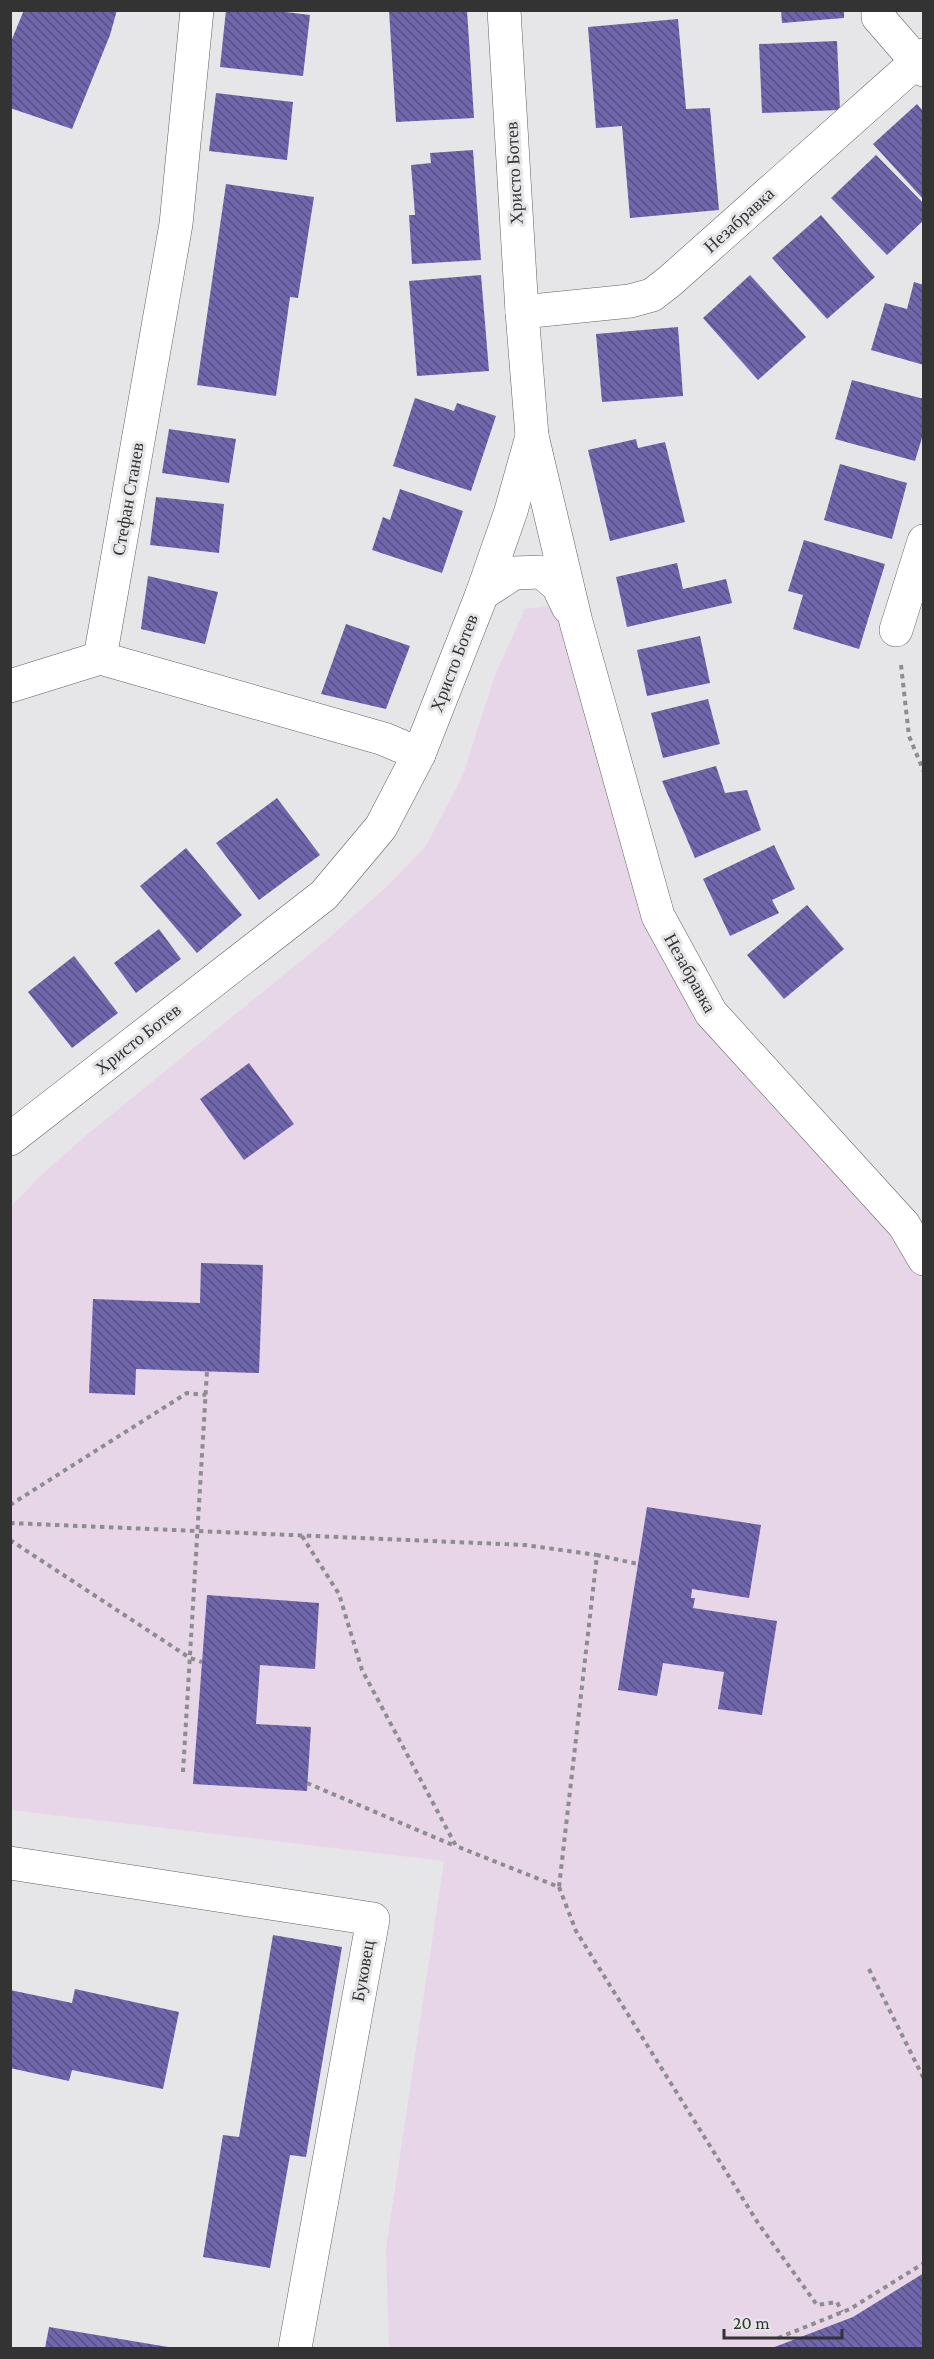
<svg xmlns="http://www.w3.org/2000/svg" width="934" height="2359" font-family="'Crimson Pro',serif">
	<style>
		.medical { fill: #e7d6e7 }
		.building { fill: url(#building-back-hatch) }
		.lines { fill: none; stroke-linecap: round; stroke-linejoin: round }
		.street-casing { stroke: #616163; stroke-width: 34 }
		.secondary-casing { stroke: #616163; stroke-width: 34 }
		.path { stroke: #8d8d8f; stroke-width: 4; stroke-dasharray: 4.5 4.5; stroke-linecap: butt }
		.street { stroke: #fff; stroke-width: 33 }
		.secondary { stroke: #fff; stroke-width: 33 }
		.labels { text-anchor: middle; stroke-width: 6; stroke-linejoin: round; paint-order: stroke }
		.street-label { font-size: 18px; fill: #333334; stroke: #e6e6e8 }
	</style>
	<defs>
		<pattern id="building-back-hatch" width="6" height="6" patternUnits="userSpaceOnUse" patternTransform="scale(1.5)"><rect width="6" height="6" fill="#6f66ac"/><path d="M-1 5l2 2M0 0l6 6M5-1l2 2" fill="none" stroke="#575085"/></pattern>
	</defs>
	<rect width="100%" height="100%" fill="#e6e6e8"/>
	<!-- medical -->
	<path class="medical" d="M548,606l31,46 52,209 33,104 65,79 194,227v1077h-534l-3,-99 58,-388 -433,-51 -1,-602 29,-31 45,-40 239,-194 61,-54 42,-43 37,-71 32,-100 30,-66z"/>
	<!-- building -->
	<g class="building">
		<path d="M24,10h93l-7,25 -38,94 -62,-21v-64z"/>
		<path d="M226,10h43l41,5 -7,61 -83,-9z"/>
		<path d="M389,10h78l7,108 -78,4z"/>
		<path d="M781,10h63v8l-62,5z"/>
		<path d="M678,19l8,90 24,-1 9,102 -89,8 -8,-92 -26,2 -8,-101z"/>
		<path d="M837,41l3,69 -78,3 -3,-69z"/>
		<path d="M216,93l77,9 -6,58 -78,-9z"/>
		<path d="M917,104l7,8v88l-51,-56z"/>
		<path d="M473,150l8,110 -69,4 -3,-49h6l-4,-50 20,-2 -1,-10z"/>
		<path d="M876,155l48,49v16l-37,35 -56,-57z"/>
		<path d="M226,184l88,13 -16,101 -8,-1 -14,99 -79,-11z"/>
		<path d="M821,215l54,62 -48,42 -55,-61z"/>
		<path d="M481,275l8,96 -72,5 -8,-95z"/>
		<path d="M750,275l56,62 -48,43 -55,-62z"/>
		<path d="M914,282l10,3v80l-53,-15 14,-47 22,6z"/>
		<path d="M678,327l5,69 -81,6 -6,-68z"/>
		<path d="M852,380l72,19v32l-9,30 -80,-22z"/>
		<path d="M415,398l39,13 3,-8 39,13 -25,75 -78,-25z"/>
		<path d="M169,429l67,10 -7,44 -67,-10z"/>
		<path d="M636,439l2,9 27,-6 20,80 -75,19 -22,-91z"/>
		<path d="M840,464l67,19 -15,56 -68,-19z"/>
		<path d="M400,489l63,22 -21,62 -70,-23 11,-33 7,3z"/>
		<path d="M156,497l68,7 -5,49 -69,-8z"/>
		<path d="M804,540l81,24 -26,85 -66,-20 10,-34 -15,-4z"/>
		<path d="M677,563l6,26 43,-10 6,24 -105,24 -11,-50z"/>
		<path d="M148,576l70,16 -13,52 -64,-15z"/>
		<path d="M346,624l64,22 -24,63 -65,-15z"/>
		<path d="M700,636l10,47 -63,13 -10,-46z"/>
		<path d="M708,699l12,45 -57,14 -12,-45z"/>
		<path d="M716,766l9,27 22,-3 14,40 -66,28 -33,-77z"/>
		<path d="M277,798l43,57 -61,45 -43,-57z"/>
		<path d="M774,845l21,44 -23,11 7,13 -49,23 -27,-57z"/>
		<path d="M186,848l56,67 -45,38 -57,-67z"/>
		<path d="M807,905l37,44 -60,50 -37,-44z"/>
		<path d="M159,929l22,30 -45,34 -22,-30z"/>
		<path d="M74,956l44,57 -46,35 -44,-56z"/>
		<path d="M249,1063l45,61 -50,36 -44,-61z"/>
		<path d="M201,1263l62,2 -4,108 -123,-4 -1,26 -46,-2 4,-94 107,4z"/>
		<path d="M647,1507l114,18 -12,73 -57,-9 -1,9h4l-2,10 84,13 -15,94 -44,-6 6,-37 -61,-9 -6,33 -39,-6z"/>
		<path d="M207,1595l112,8 -4,66 -55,-4 -4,59 55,3 -4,64 -114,-7z"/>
		<path d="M273,1935l69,12 -36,210 -16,-2 -20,113 -67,-11 20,-122 16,2z"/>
		<path d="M75,1989l104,23 -16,77 -91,-19 -3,11 -59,-13v-78l62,13z"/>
		<path d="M924,2273v75h-152l81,-31z"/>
		<path d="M49,2327l119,20v1h-123z"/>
	</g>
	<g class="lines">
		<!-- street casing -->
		<g class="street-casing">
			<g id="street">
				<path d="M197,10l-21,214 -76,434 284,81 35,15"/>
				<path d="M878,10v7l46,53"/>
				<path d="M522,312l108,-11 22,-6 18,-14 254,-226"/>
				<path d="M532,436l44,186 82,294 53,97 193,212 20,34"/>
				<path d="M482,594l32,-21 28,-1 16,14 10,21"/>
				<path d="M896,630l28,-89"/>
				<path d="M10,686l90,-28"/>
				<path d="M10,1863l363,56 -78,429"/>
			</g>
		</g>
		<!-- secondary casing -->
		<g class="secondary-casing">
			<path id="secondary" d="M10,1139l314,-244 57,-68 38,-73 63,-160 29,-83 21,-75 -10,-124 -18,-302"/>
		</g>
		<!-- path -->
		<g class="path">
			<path d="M901,665l8,71 15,36"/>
			<path d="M10,1505l177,-112 19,2"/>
			<path d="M10,1523l515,22 72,10"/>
			<path d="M302,1536l37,58 23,76 94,176 103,41 38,-332 41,9"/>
			<path d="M10,1540l180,118 12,4"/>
			<path d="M183,1772l24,-401"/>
			<path d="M307,1783l148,63"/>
			<path d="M559,1887l17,44 182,292 59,82 20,-3 5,10"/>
			<path d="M869,1969l55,110"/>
			<path d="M778,2338l72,-29 74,-46"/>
		</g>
		<!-- street -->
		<use href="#street" class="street"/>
		<!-- secondary -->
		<use href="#secondary" class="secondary"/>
	</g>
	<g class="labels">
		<!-- street labels -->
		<g class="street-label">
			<text transform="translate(514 173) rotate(-93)" y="6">Христо Ботев</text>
			<text transform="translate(739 220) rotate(-42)" y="6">Незабравка</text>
			<text transform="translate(128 499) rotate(-80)" y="6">Стефан Станев</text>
			<text transform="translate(454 663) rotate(-69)" y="6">Христо Ботев</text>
			<text transform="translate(690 973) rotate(61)" y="6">Незабравка</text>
			<text transform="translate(138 1039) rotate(-38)" y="6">Христо Ботев</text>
			<text transform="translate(363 1971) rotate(-80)" y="6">Буковец</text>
		</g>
	</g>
	<!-- border -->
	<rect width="934" height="2359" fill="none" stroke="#333334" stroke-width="24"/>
	<!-- scale -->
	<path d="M724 2329v9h118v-9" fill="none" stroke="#333334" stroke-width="3"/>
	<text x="733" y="2329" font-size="18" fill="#333334" stroke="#e6e6e8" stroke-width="4.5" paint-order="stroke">20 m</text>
</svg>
